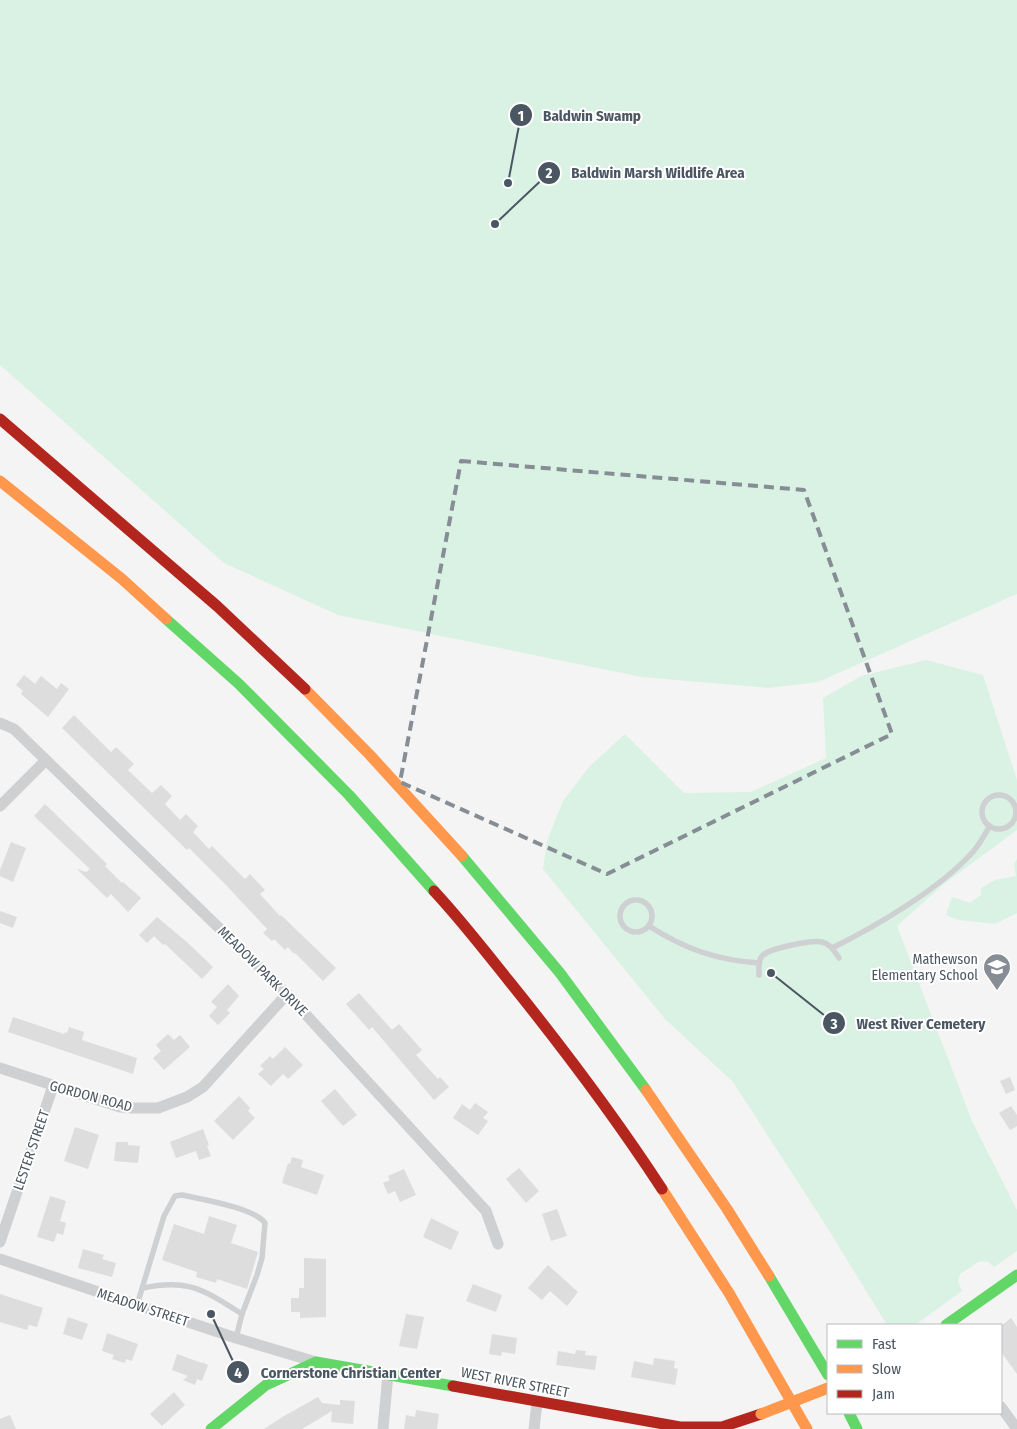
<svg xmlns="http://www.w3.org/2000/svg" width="1017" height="1429" font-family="'Fira Sans Condensed',sans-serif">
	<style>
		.green { fill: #d9f2e3 }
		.building { fill: #ddddde }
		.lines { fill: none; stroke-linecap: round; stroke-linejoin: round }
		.lane { stroke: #ced0d2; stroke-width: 5.5 }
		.street { stroke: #ced0d2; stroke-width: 11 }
		.fast { stroke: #63d668; stroke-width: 11 }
		.slow { stroke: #ff974d; stroke-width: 11 }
		.jam { stroke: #b3261e; stroke-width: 11 }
		.slow-bridge { stroke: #ff974d; stroke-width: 11 }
		.marked { fill: none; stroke: #868d94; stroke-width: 4; stroke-dasharray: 10 6; stroke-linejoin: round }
		.labels { text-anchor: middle; stroke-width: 4; stroke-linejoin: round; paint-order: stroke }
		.poi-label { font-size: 14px; fill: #4a5661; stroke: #fff; text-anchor: end }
		.street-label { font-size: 14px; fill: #4a5661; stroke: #fff }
		.leader { fill: none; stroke: #4a5661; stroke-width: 2 }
		.callout-dot { fill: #4a5661; stroke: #fff; stroke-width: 2 }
		.mark-label { font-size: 15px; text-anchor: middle; font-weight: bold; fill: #fff }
		.callout-label { font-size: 15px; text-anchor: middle; font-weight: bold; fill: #4a5661; stroke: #fff; stroke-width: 4; stroke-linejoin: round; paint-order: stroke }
	</style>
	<rect width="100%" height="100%" fill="#f4f4f4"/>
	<!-- green -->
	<g class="green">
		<path d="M0,0h1017v594l-199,88 -49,6 -127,-11 -304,-62 -114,-52 -224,-198z"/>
		<path d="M926,660l57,15 34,105v50l-73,54 -47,42 75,195 45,89v41l-23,16 -6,-5 -8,-1 -20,13 -2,7 4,10 -47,34h-28l-62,-101 -92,-142 -68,-63 -122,-150 4,-28 16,-40 26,-34 36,-33 59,59 67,-1 75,-34 -3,-60 38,-22z"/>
		<path d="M1017,859v54l-22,11 -36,-4 -13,-5 6,-18 18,6 11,-8v-7l14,-8 21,-4 -2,-12z"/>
	</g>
	<!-- building -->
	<g class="building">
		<path d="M24,675l11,9 6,-8 16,13 4,-6 8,6 -21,28 -27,-23 2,-3 -7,-6z"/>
		<path d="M74,715l37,37 5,-5 18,17 -6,6 24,23 9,-8 11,11 -7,8 15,16 6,-6 12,12 -5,6 16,17 3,-3 33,33 5,-5 15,16 -5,4 20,22 1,-1 55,53 -13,13 -28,-28 -1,1 -6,-7 -3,3 -11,-11 -2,2 -9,-8 4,-4 -42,-45 -36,-36 -2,2 -125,-122z"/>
		<path d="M45,804l62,60 -2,2 17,17 1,-1 18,16 -13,14 -17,-18 -4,4 -30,-29 9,3 4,-3 -56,-53z"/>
		<path d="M11,842l15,6 -13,34 -13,-6v-6z"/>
		<path d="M0,911l17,6 -4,11 -13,-5z"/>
		<path d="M157,917l31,26 25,24 -11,12 -37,-35 -2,1 -9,-9 -7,7 -8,-8z"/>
		<path d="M228,984l11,12 -12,14 3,3 -12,12 -9,-9 8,-9 -6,-5z"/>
		<path d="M359,993l33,37 7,-6 23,26 -6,5 22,24 2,-2 9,10 -15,13 -62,-73 -3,3 -23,-26z"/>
		<path d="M13,1017l51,17 1,-2 2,1 2,-6 15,5 -2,8 55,18 -4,16 -125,-42z"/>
		<path d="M168,1034l6,6 6,-5 10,12 -26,23 -11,-12 8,-7 -5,-6z"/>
		<path d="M285,1047l18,18 -15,14 -5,-5 -12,12 -13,-12 6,-5 -4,-3 10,-10 3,3z"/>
		<path d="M1010,1077l5,13 -9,4 -6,-13z"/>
		<path d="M335,1089l22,26 -14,11 -22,-25z"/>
		<path d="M239,1096l11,12 -2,3 7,7 -22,22 -19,-19z"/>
		<path d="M475,1103l13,9 -5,6 5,3 -10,14 -25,-17 9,-14 8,6z"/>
		<path d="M1011,1106l6,9v11l-7,4 -11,-17z"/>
		<path d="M75,1127l24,8 -11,34 -24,-8z"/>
		<path d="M203,1129l6,16 -2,1 4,10 -12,4 -3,-9 -20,7 -6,-16z"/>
		<path d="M116,1142h12v3l12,1 -2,17 -24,-2z"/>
		<path d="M292,1157l11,3 -2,7 23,8 -7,20 -35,-12 6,-20 2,1z"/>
		<path d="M519,1168l20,23 -13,12 -20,-24z"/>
		<path d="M404,1169l12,26 -16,7 -5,-11 -7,3 -5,-11 7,-3 -2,-4z"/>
		<path d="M50,1196l16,5 -6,20 6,2 -3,12 -6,-2 -3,9 -17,-5z"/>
		<path d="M557,1209l10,27 -16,5 -9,-27z"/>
		<path d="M209,1216l28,9 -6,18 27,9 -11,37 -30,-10 -1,4 -20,-6 1,-5 -35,-12 12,-36 30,10z"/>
		<path d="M431,1218l28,14 -8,18 -28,-13z"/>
		<path d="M83,1249l21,6 -2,4 14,4 -4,14 -34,-9z"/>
		<path d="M304,1258l22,1v58l-26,1v-6h-9v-14h8v-10h5z"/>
		<path d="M548,1265l30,27 -11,14 -17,-15 -8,9 -14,-12z"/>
		<path d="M473,1284l29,11 -6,17 -30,-11z"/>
		<path d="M0,1294l43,14 -6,19 -8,-2 -2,5 -27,-8z"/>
		<path d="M406,1314l18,3 -7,32 -18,-3z"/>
		<path d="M68,1317l20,7 -6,16 -19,-6z"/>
		<path d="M1011,1318l6,9v47l-16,-22v-26z"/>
		<path d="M107,1333l31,11 -6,17 -6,-2 -1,4 -13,-4 2,-4 -12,-4z"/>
		<path d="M492,1334l25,4 -2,16 -13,-2 -1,4 -12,-2z"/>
		<path d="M576,1350l10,1 -1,4 12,1 -2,14 -39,-5 2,-14 17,3z"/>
		<path d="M177,1354l25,9 2,-2 -1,2 5,2 -6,16 -5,-2 -2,6 -12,-5 5,-4 -16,-6z"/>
		<path d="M654,1358l21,3 -1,7 4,1 -3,16 -44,-8 3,-16 19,4z"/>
		<path d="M174,1392l11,13 -23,21 -12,-12z"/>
		<path d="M318,1397l4,6 18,2v-5l15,1 -2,23 -22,-2 1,-11 -30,18h-38l20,-13z"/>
		<path d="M416,1410l23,4 -2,15h-33l2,-14 9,2z"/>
		<path d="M10,1415l6,14h-16v-10z"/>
	</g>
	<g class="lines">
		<!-- lane -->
		<g class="lane">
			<circle cx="999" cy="812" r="17"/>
			<circle cx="636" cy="916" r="16"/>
			<path d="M649,926c36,23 67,34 110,37"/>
			<path d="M832,948c43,-21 107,-59 139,-94 8,-8 13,-19 19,-28"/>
			<path d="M759,975c0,-7 -1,-14 3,-19 7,-8 50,-16 60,-14 9,2 12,9 17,16"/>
			<path d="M143,1288c46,-10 62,3 99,26"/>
			<path d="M137,1305l27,-89 11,-20 7,-1c18,4 73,13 83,28l-3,35 -5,17 -15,39 -6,24"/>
		</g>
		<!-- street -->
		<g class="street">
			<path d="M0,723l14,6 273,265 199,217 12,33"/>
			<path d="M0,806l46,-46"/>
			<path d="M0,1068l120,39 12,1h26l29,-11 16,-10 84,-93"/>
			<path d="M0,1242l53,-156"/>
			<path d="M0,1259l236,79 80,24"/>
			<path d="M1001,1407l16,22"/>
			<path d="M383,1429l5,-55"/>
			<path d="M534,1429l3,-27"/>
		</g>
		<!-- fast -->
		<g class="fast">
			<path d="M166,619l73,65 110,111 85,96"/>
			<path d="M462,856l98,117 86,117"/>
			<path d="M769,1276l59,99"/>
			<path d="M946,1325l71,-50"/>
			<path d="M849,1413l8,16"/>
			<path d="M211,1429l55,-44 50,-23 137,24"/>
		</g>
		<!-- slow -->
		<g class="slow">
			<path d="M0,481l122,98 44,40"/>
			<path d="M305,689l64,65 93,102"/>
			<path d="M646,1090l81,119 42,67"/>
			<path d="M662,1189l67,104 78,136"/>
		</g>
		<!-- jam -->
		<g class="jam">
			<path d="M0,419l217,187 88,83"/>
			<path d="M434,891c27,29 51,60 75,90 54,67 106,136 153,208"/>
			<path d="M453,1386l227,41h42l39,-13"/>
		</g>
		<!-- slow-bridge -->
		<path class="slow-bridge" d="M761,1414l67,-26"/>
	</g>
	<!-- marked area -->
	<path class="marked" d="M461,461l343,29 88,244 -285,140 -207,-92z"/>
	<!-- icons -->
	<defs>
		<g id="school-pin" transform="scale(1.4375)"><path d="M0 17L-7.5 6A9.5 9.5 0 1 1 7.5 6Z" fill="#868d94" stroke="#fff"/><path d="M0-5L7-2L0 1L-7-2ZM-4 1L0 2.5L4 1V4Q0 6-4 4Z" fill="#fff"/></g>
	</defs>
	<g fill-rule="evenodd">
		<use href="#school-pin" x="997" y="967"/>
	</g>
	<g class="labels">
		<!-- poi labels -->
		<g class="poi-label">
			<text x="978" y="964">Mathewson<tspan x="978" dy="16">Elementary School</tspan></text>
		</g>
		<!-- street labels -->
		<g class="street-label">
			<text transform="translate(263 971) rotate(45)" y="5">MEADOW PARK DRIVE</text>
			<text transform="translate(91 1096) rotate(15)" y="5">GORDON ROAD</text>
			<text transform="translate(31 1150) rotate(-71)" y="5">LESTER STREET</text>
			<text transform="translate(143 1307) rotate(18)" y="5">MEADOW STREET</text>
			<text transform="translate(515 1382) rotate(11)" y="5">WEST RIVER STREET</text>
		</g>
	</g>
	<!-- callouts -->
	<path class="leader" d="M508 183L521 115M495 224L549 173M771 973L834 1023M211 1314L238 1372"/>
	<g class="callout-dot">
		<circle cx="508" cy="183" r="5"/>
		<circle cx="495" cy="224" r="5"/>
		<circle cx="771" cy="973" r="5"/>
		<circle cx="211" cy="1314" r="5"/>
		<circle cx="521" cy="115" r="12"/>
		<circle cx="549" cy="173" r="12"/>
		<circle cx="834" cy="1023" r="12"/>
		<circle cx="238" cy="1372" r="12"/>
	</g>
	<g class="mark-label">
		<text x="521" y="121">1</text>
		<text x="549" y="178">2</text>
		<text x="834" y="1029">3</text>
		<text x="238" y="1378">4</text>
	</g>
	<g class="callout-label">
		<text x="592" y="121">Baldwin Swamp</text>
		<text x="658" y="178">Baldwin Marsh Wildlife Area</text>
		<text x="921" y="1029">West River Cemetery</text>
		<text x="351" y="1378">Cornerstone Christian Center</text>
	</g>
	<!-- legend -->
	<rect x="827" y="1324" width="175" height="90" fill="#ffffff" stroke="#b7bbc0"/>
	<rect x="837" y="1340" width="25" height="8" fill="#63d668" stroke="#b7bbc0"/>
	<text x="872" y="1349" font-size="15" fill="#4a5661">Fast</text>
	<rect x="837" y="1365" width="25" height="8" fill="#ff974d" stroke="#b7bbc0"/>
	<text x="872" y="1374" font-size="15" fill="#4a5661">Slow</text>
	<rect x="837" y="1390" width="25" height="8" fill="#b3261e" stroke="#b7bbc0"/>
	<text x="872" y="1399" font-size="15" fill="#4a5661">Jam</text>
</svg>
